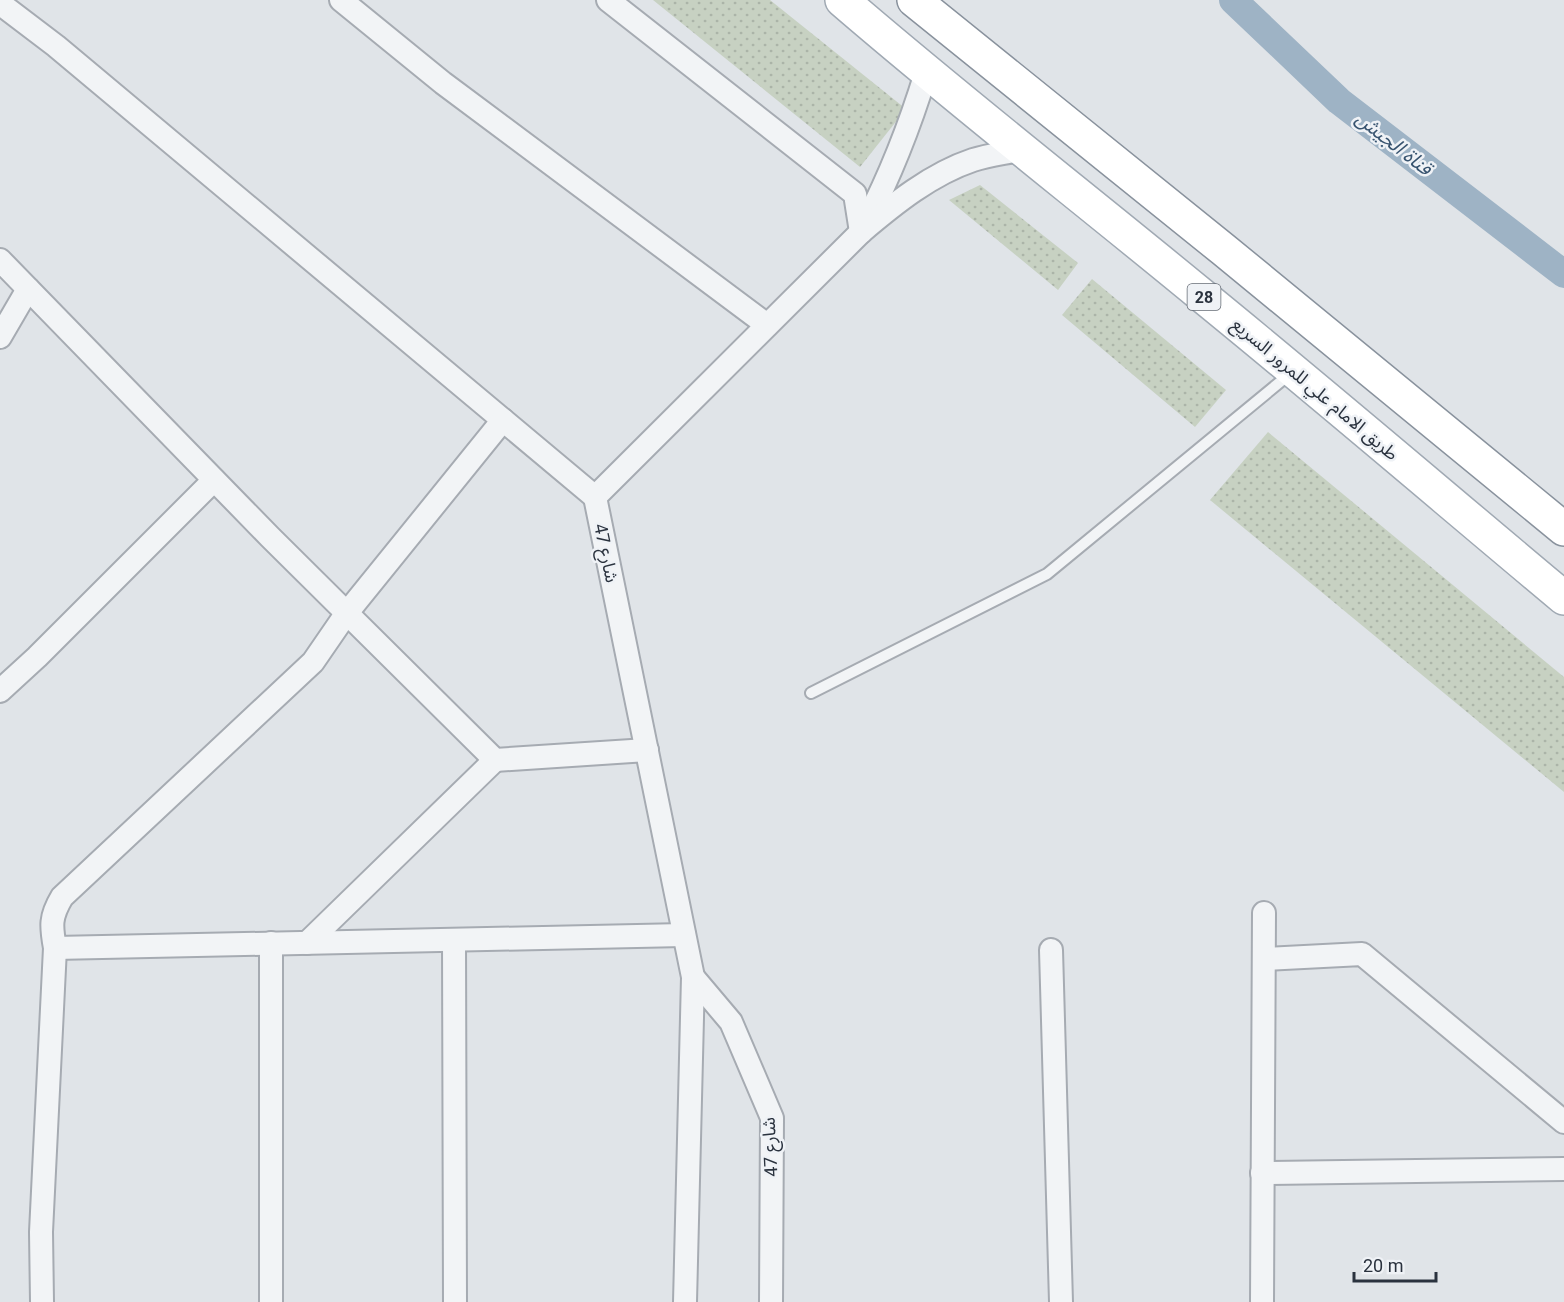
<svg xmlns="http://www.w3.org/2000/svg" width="1564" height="1302" font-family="Roboto,'Noto Sans Arabic',sans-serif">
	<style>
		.grass { fill: url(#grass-dots) }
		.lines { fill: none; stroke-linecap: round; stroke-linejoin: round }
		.canal { stroke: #9eb3c5; stroke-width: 28 }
		.service-casing { stroke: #a6abb2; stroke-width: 14 }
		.minor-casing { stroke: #a6abb2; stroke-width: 26 }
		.primary-casing { stroke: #a0a9b3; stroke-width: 36 }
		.motorway-casing { stroke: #89929d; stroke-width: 36 }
		.service { stroke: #f2f4f6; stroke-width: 10 }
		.minor { stroke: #f2f4f6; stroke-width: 22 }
		.primary { stroke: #fff; stroke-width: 33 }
		.motorway { stroke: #fff; stroke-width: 33 }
		.labels { text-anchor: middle; stroke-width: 5; stroke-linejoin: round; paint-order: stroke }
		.shield { fill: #eff2f6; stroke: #656c75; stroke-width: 1.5 }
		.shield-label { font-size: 16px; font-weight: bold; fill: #2a323e }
		.street-label { font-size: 18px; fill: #2a323e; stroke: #eff2f6 }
		.water-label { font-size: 20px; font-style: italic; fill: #37536f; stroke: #eff2f6 }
	</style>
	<defs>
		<pattern id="grass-dots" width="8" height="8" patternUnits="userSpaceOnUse" patternTransform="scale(1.5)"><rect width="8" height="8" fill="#c7d1c2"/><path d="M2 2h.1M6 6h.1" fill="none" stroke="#abb4a8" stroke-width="1.8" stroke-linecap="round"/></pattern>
	</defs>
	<rect width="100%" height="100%" fill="#e0e4e8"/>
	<!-- grass -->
	<g class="grass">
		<path d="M653,0h117l136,109 -46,58z"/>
		<path d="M980,185l98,78 -20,27 -109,-90z"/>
		<path d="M1092,279l134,111 -31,37 -133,-112z"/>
		<path d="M1268,432l296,245v115l-354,-292z"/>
	</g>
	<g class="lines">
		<!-- canal -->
		<path class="canal" d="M1233,0l106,101 225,173"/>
		<!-- service casing -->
		<g class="service-casing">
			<path id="service" d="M811,693l236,-119 244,-201"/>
		</g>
		<!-- minor casing -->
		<g class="minor-casing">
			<g id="minor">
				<path d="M341,0l102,83 324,242"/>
				<path d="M608,0l247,194 6,38"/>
				<path d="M6,8l50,38 539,451"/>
				<path d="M866,222c25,-48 44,-97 60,-149"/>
				<path d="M0,260l270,277 225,223 152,-10"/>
				<path d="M0,337l28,-48"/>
				<path d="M0,691l37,-34 177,-177"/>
				<path d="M454,940l1,362"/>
				<path d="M271,943v359"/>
				<path d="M307,943l188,-183"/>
				<path d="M55,948l629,-13"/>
				<path d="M1051,950l10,352"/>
				<path d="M1264,959l98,-5 202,168"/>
				<path d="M693,977l38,45 41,96 -1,184"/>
				<path d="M1262,1173l302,-4"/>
				<path d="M42,1302l-1,-70 14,-284c-4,-22 -5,-31 7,-51l251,-235 33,-48 157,-194"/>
				<path d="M685,1302l8,-325 -98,-480 266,-265c33,-28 70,-58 112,-72 16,-5 33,-7 50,-11"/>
				<path d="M1262,1302l2,-389"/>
			</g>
		</g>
		<!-- primary casing -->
		<g class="primary-casing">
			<path id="primary" d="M842,0c117,101 238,195 357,293 123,100 243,203 365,305"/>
		</g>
		<!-- motorway casing -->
		<g class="motorway-casing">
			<path id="motorway" d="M914,0l310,250 340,279"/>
		</g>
		<!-- service -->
		<use href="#service" class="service"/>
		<!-- minor -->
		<use href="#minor" class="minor"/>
		<!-- primary -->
		<use href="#primary" class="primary"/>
		<!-- motorway -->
		<use href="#motorway" class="motorway"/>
	</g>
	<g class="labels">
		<!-- shield labels -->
		<rect class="shield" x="1187.5" y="284" width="33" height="26" rx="4.5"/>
		<g class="shield-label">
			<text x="1204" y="303">28</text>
		</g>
		<!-- street labels -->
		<g class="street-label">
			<text transform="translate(1315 389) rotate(40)" y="6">طريق الامام علي للمرور السريع</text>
			<text transform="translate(606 553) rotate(78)" y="6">شارع 47</text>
			<text transform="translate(770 1147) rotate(-93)" y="6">شارع 47</text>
		</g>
		<!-- water labels -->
		<g class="water-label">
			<text transform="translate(1394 143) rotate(38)" y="7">قناة الجيش</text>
		</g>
	</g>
	<!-- scale -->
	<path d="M1354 1272v9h82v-9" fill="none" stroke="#2a323e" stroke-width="3"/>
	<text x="1363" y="1272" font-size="18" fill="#2a323e" stroke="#eff2f6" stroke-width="4.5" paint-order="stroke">20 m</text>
</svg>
